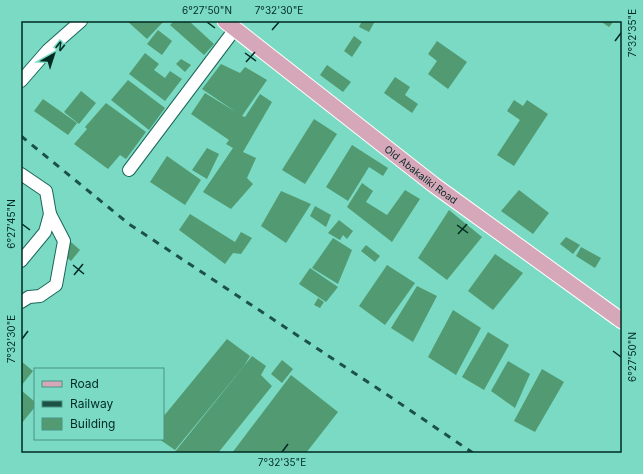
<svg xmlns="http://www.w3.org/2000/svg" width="643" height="474" font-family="Inter,sans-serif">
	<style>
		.building { fill: #529a72 }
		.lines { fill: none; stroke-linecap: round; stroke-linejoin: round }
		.minor-casing { stroke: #196759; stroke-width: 14 }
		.major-casing { stroke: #fff; stroke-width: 17 }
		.minor { stroke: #fff; stroke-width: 12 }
		.major { stroke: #d6a7b8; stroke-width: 15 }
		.rail { stroke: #1c5146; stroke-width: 3; stroke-dasharray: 7 7; stroke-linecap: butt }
		.ticks { fill: none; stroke: #002a22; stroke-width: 1.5 }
		.labels { text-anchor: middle; stroke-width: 3; stroke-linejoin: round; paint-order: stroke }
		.street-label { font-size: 10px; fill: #002a22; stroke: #7bdac4 }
		.neatline { fill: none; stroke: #002a22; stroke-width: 1.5 }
		.ticks-label { font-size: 10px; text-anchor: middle; fill: #002a22 }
	</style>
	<rect width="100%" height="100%" fill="#7bdac4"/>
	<!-- building -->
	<g class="building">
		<path d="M127,21h37l-17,18z"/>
		<path d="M174,21h15l25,23 -10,11 -34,-30z"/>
		<path d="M362,21h13l-6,11 -10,-5z"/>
		<path d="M600,21h14l-5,6z"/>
		<path d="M158,30l14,11 -10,14 -15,-11z"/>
		<path d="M354,36l8,6 -10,15 -8,-6z"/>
		<path d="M437,41l30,21 -19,27 -20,-15 9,-13 -9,-7z"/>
		<path d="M145,53l14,11 -5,6 11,8 5,-7 12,8 -17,22 -36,-27z"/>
		<path d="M181,59l10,6 -6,7 -9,-8z"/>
		<path d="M221,64l19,9 5,-6 22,13 -25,36 3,1 15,-23 12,8 -29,50 13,6 -9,20 6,6 -22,25 -28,-17 30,-44 -7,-4 3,-4 -38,-26 14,-21 31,19 -34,-23z"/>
		<path d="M327,65l24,17 -8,10 -23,-17z"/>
		<path d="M395,77l15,10 -5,8 13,9 -6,9 -28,-20z"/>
		<path d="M128,80l37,28 -16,22 -38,-30z"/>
		<path d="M81,91l15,12 -17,21 -15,-12z"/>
		<path d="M43,99l34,24 -9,12 -34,-24z"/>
		<path d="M514,100l9,6 4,-6 21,14 -34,52 -17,-11 23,-35 -13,-9z"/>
		<path d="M106,103l40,29 -20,27 -6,-4 -12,14 -34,-25 13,-15 -2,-2z"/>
		<path d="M314,119l23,15 -32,50 -23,-14z"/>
		<path d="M352,145l36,23 -5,8 -14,-9 -21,34 -22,-14z"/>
		<path d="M207,148l12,6 -12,25 -15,-9z"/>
		<path d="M167,156l34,24 -16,25 -35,-23z"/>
		<path d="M362,183l11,8 -7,11 21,13 18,-25 15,9 -28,43 -45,-35z"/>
		<path d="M519,190l30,23 -16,21 -32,-23z"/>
		<path d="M281,191l30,13 -25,39 -25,-17z"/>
		<path d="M315,206l16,9 -5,12 -16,-11z"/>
		<path d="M449,210l33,27 -35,43 -29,-22z"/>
		<path d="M190,214l45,28 6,-10 11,6 -11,16 -8,-1 -8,11 -46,-34z"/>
		<path d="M339,220l14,11 -6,8 -4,-4 -3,5 -12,-7z"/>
		<path d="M566,237l14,8 -7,9 -13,-10z"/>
		<path d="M333,238l19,12 -14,34 -26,-16z"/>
		<path d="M71,242l9,8 -9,11 -10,-8z"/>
		<path d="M366,245l14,11 -5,6 -14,-11z"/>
		<path d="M581,247l20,11 -6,10 -19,-12z"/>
		<path d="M495,254l28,19 -30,37 -25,-19z"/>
		<path d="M387,265l28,18 -30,42 -26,-19z"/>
		<path d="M310,268l28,19 -12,15 -27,-18z"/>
		<path d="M417,286l20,10 -24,46 -22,-14z"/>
		<path d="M318,298l6,4 -4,6 -6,-3z"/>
		<path d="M453,310l28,18 -25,47 -28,-18z"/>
		<path d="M488,332l21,13 -25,45 -22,-13z"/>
		<path d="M227,339l23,17 -6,10 -69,84 -16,-11h4v-22z"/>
		<path d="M252,356l14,10 -5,9 11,11 -54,67h-44z"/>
		<path d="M282,360l11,9 -11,14 -11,-9z"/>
		<path d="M21,361l12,10 -12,15z"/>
		<path d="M508,361l22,13 -15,34 -24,-17z"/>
		<path d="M542,369l22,13 -29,50 -21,-11z"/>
		<path d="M291,375l47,37 -32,41h-74z"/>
		<path d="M21,390l14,12v5l-14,17z"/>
	</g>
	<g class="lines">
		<!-- minor casing -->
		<g class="minor-casing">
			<g id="minor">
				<path d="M21,81l27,-31 33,-29"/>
				<path d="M129,170l106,-141"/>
				<path d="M21,174l25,17 4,23"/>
				<path d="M21,261l24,-29 5,-18 14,27 -8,44 -16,11 -11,1 -8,5"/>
			</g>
		</g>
		<!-- major casing -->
		<g class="major-casing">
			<g id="major">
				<path id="s1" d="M225,21l209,164 188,136"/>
			</g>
		</g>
		<!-- minor -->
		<use href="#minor" class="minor"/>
		<!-- major -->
		<use href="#major" class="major"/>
		<!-- rail -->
		<path class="rail" d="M21,136l108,88 263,174 81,55"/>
	</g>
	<!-- ticks -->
	<path class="ticks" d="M207,22l8,6M272,30l7,-8M615,41l6,-8M245,53l11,8M246,62l9,-10M22,224l8,6M457,225l11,8M458,234l9,-10M73,265l11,9M74,275l9,-11M22,339l6,-8M613,351l8,6M282,452l6,-8"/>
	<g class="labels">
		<!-- street labels -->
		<g class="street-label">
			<text dy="4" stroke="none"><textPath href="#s1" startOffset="249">Old Abakaliki Road</textPath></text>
		</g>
	</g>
	<!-- border -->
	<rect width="643" height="474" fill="none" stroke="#7bdac4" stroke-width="44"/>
	<!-- legend -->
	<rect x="34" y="368" width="130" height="72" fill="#7bdac4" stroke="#4a9483"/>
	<rect x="42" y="381" width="20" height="6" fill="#d6a7b8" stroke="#4a9483"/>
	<text x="70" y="388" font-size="12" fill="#002a22">Road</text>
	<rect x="42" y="401" width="20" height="6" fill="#1c5146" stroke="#4a9483"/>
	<text x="70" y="408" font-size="12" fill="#002a22">Railway</text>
	<rect x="42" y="418" width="20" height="12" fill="#529a72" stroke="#4a9483"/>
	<text x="70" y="428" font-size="12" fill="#002a22">Building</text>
	<!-- north arrow -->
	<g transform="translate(54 54) rotate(39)" stroke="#7bdac4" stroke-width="3" paint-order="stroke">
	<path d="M0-3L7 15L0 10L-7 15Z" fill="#002a22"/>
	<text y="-6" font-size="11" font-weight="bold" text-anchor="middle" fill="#002a22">N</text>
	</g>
	<rect x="22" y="22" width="599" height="430" class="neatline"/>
	<g class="ticks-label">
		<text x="207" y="14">6°27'50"N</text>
		<text x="279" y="14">7°32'30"E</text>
		<text transform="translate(632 33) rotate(-90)" y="4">7°32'35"E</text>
		<text transform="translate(11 224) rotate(-90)" y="4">6°27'45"N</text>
		<text transform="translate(11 339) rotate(-90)" y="4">7°32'30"E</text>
		<text transform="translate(632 357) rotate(-90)" y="4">6°27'50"N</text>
		<text x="282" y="466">7°32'35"E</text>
	</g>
</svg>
